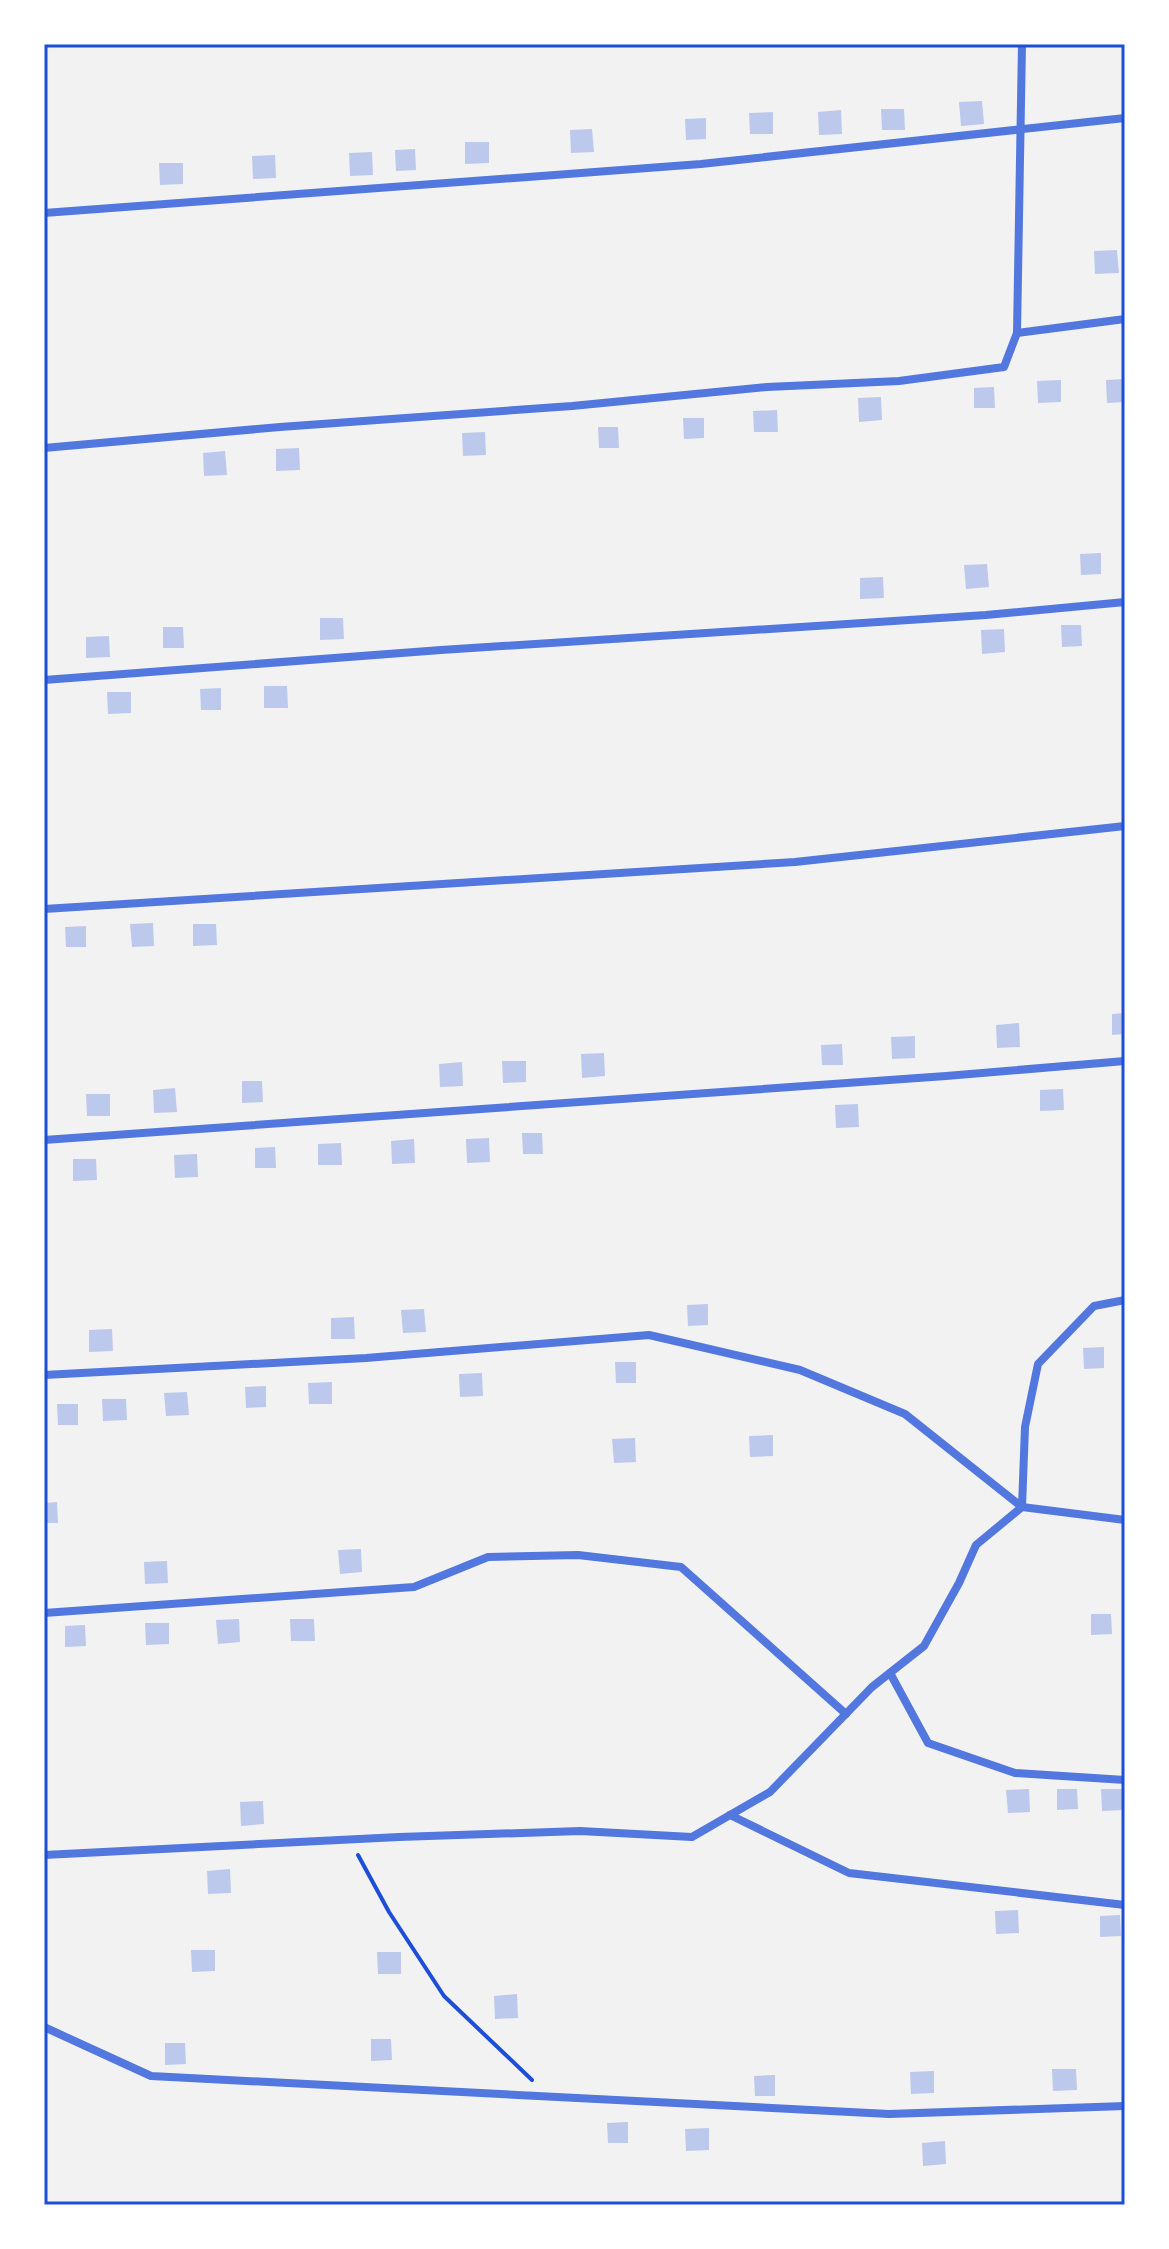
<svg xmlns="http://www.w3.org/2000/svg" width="1169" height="2249" font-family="'Open Sans',sans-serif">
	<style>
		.building { fill: #bdc9ec }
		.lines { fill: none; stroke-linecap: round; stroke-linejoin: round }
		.path { stroke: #1d4ed8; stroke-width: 4 }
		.minor { stroke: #5277de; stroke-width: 8 }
		.neatline { fill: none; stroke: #1d4ed8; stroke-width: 3 }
	</style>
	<rect width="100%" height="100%" fill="#f2f2f2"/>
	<!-- building -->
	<g class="building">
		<path d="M982,101l2,23 -23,2 -2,-24z"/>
		<path d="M881,109h23l1,21h-23z"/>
		<path d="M841,110l1,24 -23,1 -1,-23z"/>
		<path d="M773,112v22h-23l-1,-21z"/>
		<path d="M706,118v21l-20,1 -1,-21z"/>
		<path d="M592,129l2,23 -23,1 -1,-23z"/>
		<path d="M465,142h24v21l-24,1z"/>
		<path d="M415,149l1,21 -20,1 -1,-21z"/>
		<path d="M372,152l1,23 -23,1 -1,-23z"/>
		<path d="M275,155l1,23 -23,1 -1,-23z"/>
		<path d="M159,163h24v21l-23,1z"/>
		<path d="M1117,250l2,23 -24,1 -1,-23z"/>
		<path d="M1125,379v23l-18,1 -1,-23z"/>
		<path d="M1061,380v22l-23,1 -1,-22z"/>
		<path d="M994,387l1,21h-21v-20z"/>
		<path d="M881,397l1,23 -23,2 -1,-24z"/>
		<path d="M777,410l1,22h-24l-1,-21z"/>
		<path d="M683,418h21v20l-20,1z"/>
		<path d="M598,427h20l1,21h-20z"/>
		<path d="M485,432l1,23 -23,1 -1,-23z"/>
		<path d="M299,448l1,22 -24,1v-22z"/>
		<path d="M225,451l2,24 -23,1 -1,-23z"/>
		<path d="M1101,553v21l-20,1 -1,-21z"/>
		<path d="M987,564l2,23 -23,2 -2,-24z"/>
		<path d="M883,577l1,21 -24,1v-21z"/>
		<path d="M320,618h23l1,21 -24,1z"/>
		<path d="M1061,625h20l1,21 -20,1z"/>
		<path d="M163,627h20l1,21h-21z"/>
		<path d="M1004,629l1,23 -23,2 -1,-24z"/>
		<path d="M109,636l1,21 -24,1v-21z"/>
		<path d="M264,686h23l1,22h-24z"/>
		<path d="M221,688v22h-20l-1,-21z"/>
		<path d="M107,692h24v21l-23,1z"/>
		<path d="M153,923l1,23 -22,1 -2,-23z"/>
		<path d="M193,924h23l1,21 -24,1z"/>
		<path d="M86,926v21h-20l-1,-20z"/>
		<path d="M1125,1013v21l-13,1v-21z"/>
		<path d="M1019,1023l1,24 -23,1 -1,-23z"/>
		<path d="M915,1036v22l-23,1 -1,-22z"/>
		<path d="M842,1044l1,21h-21l-1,-20z"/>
		<path d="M604,1053l1,23 -23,2 -1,-24z"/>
		<path d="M502,1061h24v21l-23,1z"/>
		<path d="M462,1062l1,24 -23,1 -1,-23z"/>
		<path d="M242,1081h20l1,21 -21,1z"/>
		<path d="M175,1088l2,24 -23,1 -1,-23z"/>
		<path d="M1063,1089l1,21 -24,1v-21z"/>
		<path d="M86,1094h24v22h-23z"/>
		<path d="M858,1104l1,23 -23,1 -1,-23z"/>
		<path d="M522,1133h20l1,21h-20z"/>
		<path d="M489,1138l1,24 -23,1 -1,-24z"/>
		<path d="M414,1139l1,24 -23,1 -1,-23z"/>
		<path d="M341,1143l1,22h-24v-21z"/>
		<path d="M275,1147l1,21h-21v-20z"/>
		<path d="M197,1154l1,23 -23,1 -1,-23z"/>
		<path d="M73,1159h23l1,21 -24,1z"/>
		<path d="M708,1304v21l-20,1 -1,-21z"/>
		<path d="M424,1309l2,23 -23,1 -2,-23z"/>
		<path d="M354,1317l1,22h-24v-21z"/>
		<path d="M112,1329l1,22 -24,1v-22z"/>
		<path d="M1104,1347v21l-20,1 -1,-21z"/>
		<path d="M615,1362h21v21h-20z"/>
		<path d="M482,1373l1,23 -23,1 -1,-23z"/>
		<path d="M332,1382v22h-23l-1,-21z"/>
		<path d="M266,1386v21l-20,1 -1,-21z"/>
		<path d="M187,1392l2,23 -23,1 -2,-23z"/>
		<path d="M102,1399h24l1,21 -24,1z"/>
		<path d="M57,1404h21v21h-20z"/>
		<path d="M773,1435v21l-23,1 -1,-21z"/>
		<path d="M635,1438l1,24 -22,1 -2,-24z"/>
		<path d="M57,1502l1,21h-14v-20z"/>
		<path d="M361,1549l1,23 -22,2 -2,-24z"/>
		<path d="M167,1561l1,22 -23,1 -1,-22z"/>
		<path d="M1091,1614h20l1,20 -21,1z"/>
		<path d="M239,1619l1,23 -22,2 -2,-24z"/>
		<path d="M290,1619h24l1,22h-24z"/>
		<path d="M145,1623h24v21l-23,1z"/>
		<path d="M85,1625l1,21 -21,1v-21z"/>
		<path d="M1029,1789l1,23 -22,1 -2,-23z"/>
		<path d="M1057,1789h20l1,20 -21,1z"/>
		<path d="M1101,1789h24v21l-23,1z"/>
		<path d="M263,1801l1,23 -23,2 -1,-24z"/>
		<path d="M230,1869l1,24 -23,1 -1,-23z"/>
		<path d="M1018,1910l1,23 -23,1 -1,-23z"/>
		<path d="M1120,1915l1,21 -21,1v-21z"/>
		<path d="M191,1950h24v21l-23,1z"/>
		<path d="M377,1952h24v22h-23z"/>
		<path d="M517,1994l1,24 -23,1 -1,-23z"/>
		<path d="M371,2039h20l1,21 -21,1z"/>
		<path d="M165,2043h20l1,21 -21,1z"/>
		<path d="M1052,2069h24l1,21 -24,1z"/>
		<path d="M934,2071v22l-23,1 -1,-22z"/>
		<path d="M775,2075v21h-20l-1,-20z"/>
		<path d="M628,2122v21h-20l-1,-20z"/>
		<path d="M709,2128v22l-23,1 -1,-22z"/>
		<path d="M945,2141l1,23 -23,2 -1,-23z"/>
	</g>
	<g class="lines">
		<!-- path -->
		<path class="path" d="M358,1855l31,57 55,84 88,84"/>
		<!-- minor -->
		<g class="minor">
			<path d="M44,213l657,-49 424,-46"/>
			<path d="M1017,333l108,-14"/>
			<path d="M44,448l236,-21 292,-21 195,-19 132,-6 105,-14 13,-34 5,-289"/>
			<path d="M44,680l397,-30 545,-35 139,-13"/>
			<path d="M44,909l751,-47 330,-36"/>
			<path d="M44,1140l902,-64 179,-15"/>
			<path d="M1125,1300l-31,6 -56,58 -13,63 -3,80 103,13"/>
			<path d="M44,1375l322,-17 283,-23 151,35 105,44 117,93 -46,38 -17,38 -35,63 -52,41 -102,105 -78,45 -112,-6 -181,6 -355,18"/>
			<path d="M44,1613l370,-26 74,-30 90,-2 103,12 165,147"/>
			<path d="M890,1673l38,70 87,30 110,7"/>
			<path d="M730,1815l119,58 276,32"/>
			<path d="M44,2027l107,49 738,38 236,-8"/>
		</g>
	</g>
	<!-- border -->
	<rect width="1169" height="2249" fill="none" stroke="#ffffff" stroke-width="92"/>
	<rect x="46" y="46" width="1077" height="2157" class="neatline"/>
</svg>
